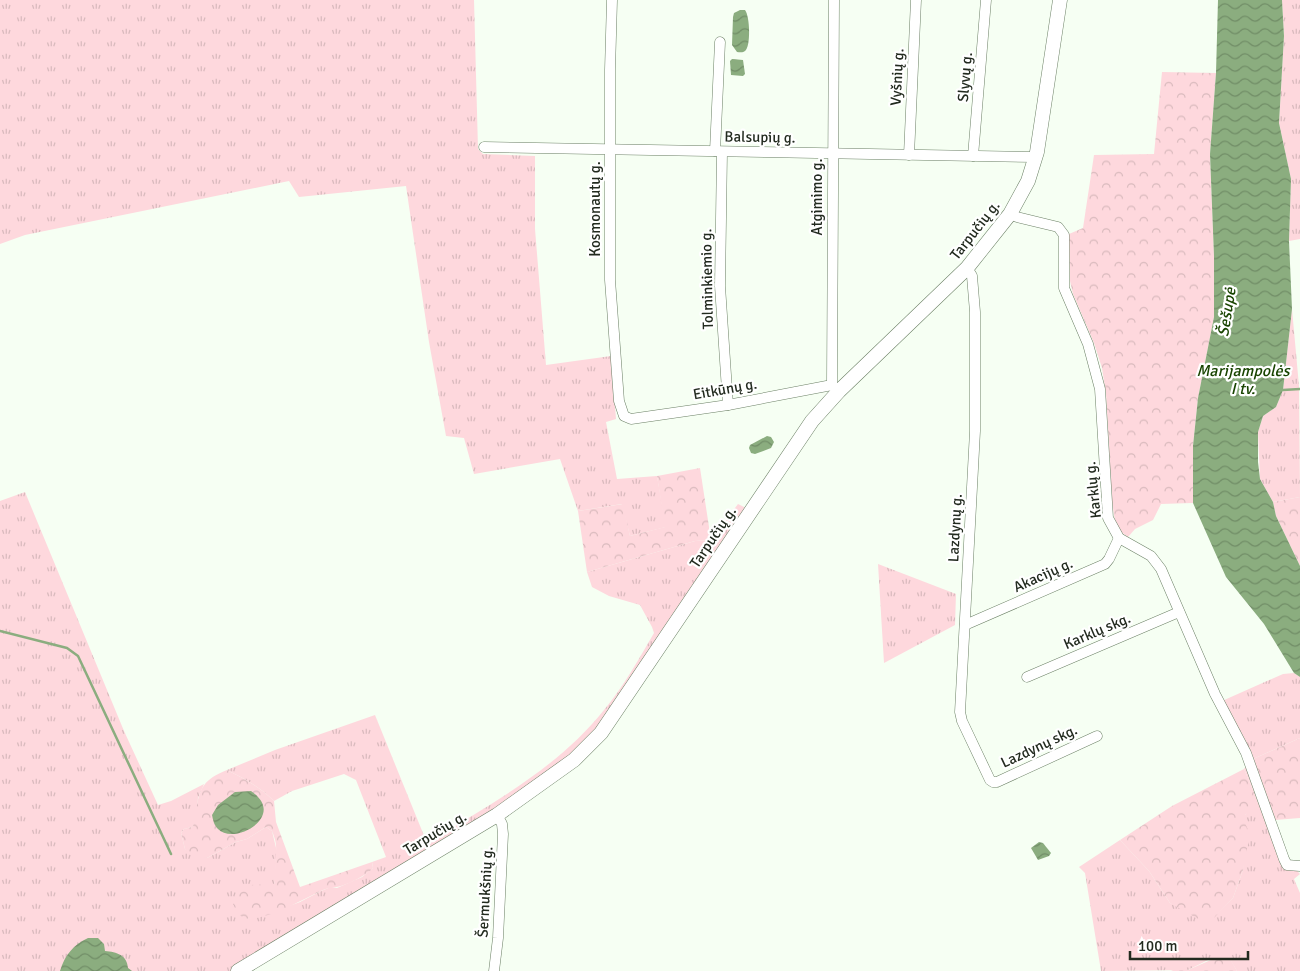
<svg xmlns="http://www.w3.org/2000/svg" width="1300" height="971" font-family="Signika,sans-serif">
	<style>
		.grass { fill: url(#grass-tufts) }
		.forest { fill: url(#forest-crowns) }
		.water { fill: url(#water-waves) }
		.lines { fill: none; stroke-linecap: round; stroke-linejoin: round }
		.stream { stroke: #8bad7f; stroke-width: 2.5 }
		.minor-casing { stroke: #6c8066; stroke-width: 11 }
		.secondary-casing { stroke: #6c8066; stroke-width: 15 }
		.minor { stroke: #fff; stroke-width: 10 }
		.secondary { stroke: #fff; stroke-width: 14 }
		.labels { text-anchor: middle; stroke-width: 4.5; stroke-linejoin: round; paint-order: stroke }
		.street-label { font-size: 15px; fill: #222a1f; stroke: #fff }
		.water-label { font-size: 16px; font-style: italic; fill: #184400; stroke: #fff }
	</style>
	<defs>
		<pattern id="grass-tufts" width="24" height="20" patternUnits="userSpaceOnUse" patternTransform="scale(1.25)"><rect width="24" height="20" fill="#fed8dd"/><path d="M3 7l-1-3M5 7V3M7 7l1-3M15 17l-1-3M17 17v-4M19 17l1-3" fill="none" stroke="#d9babd"/></pattern>
		<pattern id="forest-crowns" width="20" height="18" patternUnits="userSpaceOnUse" patternTransform="scale(1.25)"><rect width="20" height="18" fill="#fed8dd"/><path d="M2 6a3 3 0 1 1 6 0M12 15a3 3 0 1 1 6 0" fill="none" stroke="#d9babd"/></pattern>
		<pattern id="water-waves" width="16" height="10" patternUnits="userSpaceOnUse" patternTransform="scale(1.25)"><rect width="16" height="10" fill="#8bad7f"/><path d="M0 5q4-4 8 0t8 0" fill="none" stroke="#718d67"/></pattern>
	</defs>
	<rect width="100%" height="100%" fill="#f6fff3"/>
	<!-- grass -->
	<g class="grass">
		<path d="M0,0h474l4,149 5,5 52,2v73l11,136 65,-9 5,63 -10,3 11,57 40,-3 9,51 -36,9 -8,-32 -44,7 -18,-52 -86,15 -10,-36 -18,-2 -17,-94 -23,-156 -107,11 -10,-16 -264,54 -25,9z"/>
		<path d="M1282,0h18v239l-11,2 2,-62 -12,-56 5,-87z"/>
		<path d="M1292,309l7,77 1,111 -27,5 -13,-23 -2,-47 5,-16 13,-9 7,-17z"/>
		<path d="M25,492l99,239 34,74 13,-4 33,-17 -6,14 -2,24 -4,5 -8,2 -3,4 4,16 22,9 29,-16 11,-3 19,-12 6,4 5,21 -2,12 2,11 -3,9 -27,35 20,-5 33,-12 21,-11 10,-4 6,1 25,-11 11,-9 -1,-6 14,-5 -30,-77 -12,-6 -52,17 -18,10c-14,-14 -29,-22 -47,-31l48,-20 100,-35 52,128c62,-38 130,-74 177,-133 19,-23 35,-51 50,-77l-2,-6 -12,-22 -31,-9 -17,-9 -5,-15 108,-31 16,-1 27,-36 8,4 -159,234 -61,49 -296,180h-230v-470z"/>
		<path d="M878,564l78,30 -1,31 -71,38z"/>
		<path d="M1294,673l6,4v61l-47,21 36,103 11,12 -6,5 6,14v78h-63l-9,-15 -18,3 -22,11 -87,1 -16,-98 -6,-6 41,-27 29,31 21,32 42,16 21,-21 10,-28 2,-55 13,-13 -14,-33 9,-11 -31,-57 61,-27z"/>
	</g>
	<!-- forest -->
	<g class="forest">
		<path d="M1162,72l54,1 -6,81 4,102v61l-16,81 -5,48v57l-32,1 -8,16 -18,9 -7,8 -7,-5 -6,-11 -3,-19 -6,-108 -4,-26 -8,-25 -21,-49 -3,-13 -1,-47 14,-6 11,-73 60,-1z"/>
		<path d="M700,468l11,72 -16,1 -108,31 -9,-61 45,-7 7,32 35,-9 -8,-51z"/>
		<path d="M1300,497v69l-24,-50 -3,-14z"/>
		<path d="M1300,738v80l-25,2 -22,-61z"/>
		<path d="M1244,769l14,33 -2,6 -11,7v8l5,11 -7,36 -10,28 -21,22h-12l-30,-17 -21,-32 -29,-31 52,-34z"/>
		<path d="M227,770c18,9 33,17 47,31l2,21 24,65 72,-25 1,6c-6,7 -27,18 -37,19 -6,1 -9,1 -15,4 -22,10 -47,26 -72,28 -4,0 -7,-3 -11,-4l-5,-11 3,-10 14,-9 24,-1c2,-8 1,-13 1,-21 1,-15 3,-17 -3,-32l-6,-4 -19,12 -11,3 -29,16 -14,-1 -8,-8 -4,-16 3,-4 8,-2c4,-5 3,-9 4,-15 3,-24 8,-33 31,-42z"/>
		<path d="M1222,955h6l9,16h-66l4,-2 13,1z"/>
	</g>
	<!-- water -->
	<g class="water">
		<path d="M1218,0h64l2,36 -5,87 12,56 -2,62 3,68 -9,81 -7,17 -13,9 -5,16v30l2,17 13,23 3,14 24,50v111l-6,-4 -30,-49 -38,-47 -33,-74v-57l5,-48 16,-81v-61l-4,-102 6,-81z"/>
		<path d="M740,10h5c5,6 6,37 0,41 -2,2 -6,1 -8,1l-5,-7 1,-28 1,-4z"/>
		<path d="M732,59l11,1 2,14 -2,2 -12,-1 -1,-14z"/>
		<path d="M767,436l4,1 3,5 -3,6 -16,6 -4,-1 -2,-5 1,-3z"/>
		<path d="M251,791c37,25 -17,55 -33,38 -4,-4 -5,-9 -6,-14l6,-10 17,-13z"/>
		<path d="M1039,842l4,1 8,10 -2,3 -11,4 -7,-12z"/>
		<path d="M88,938h10l6,6 1,7c12,1 22,4 23,17l4,3h-72c5,-16 13,-26 28,-33z"/>
	</g>
	<g class="lines">
		<!-- stream -->
		<g class="stream">
			<path d="M1283,390l17,-1"/>
			<path d="M0,631l67,17 11,8 93,198"/>
		</g>
		<!-- minor casing -->
		<g class="minor-casing">
			<g id="minor">
				<path d="M612,0l-2,70v210l9,121 5,15 7,3 97,-14 104,-20"/>
				<path d="M834,0l-2,385 5,4"/>
				<path d="M484,147l552,10"/>
				<path d="M715,151l5,-109"/>
				<path d="M722,152l-2,134 8,119"/>
				<path d="M909,155l7,-155"/>
				<path d="M973,156l13,-156"/>
				<path d="M1010,214l7,3 41,10 6,8v53l24,56 12,45 8,129 11,20 32,18 10,13 54,125 31,59 38,106 3,6 13,1"/>
				<path d="M967,268l5,8 3,36v119l-15,281 2,9 28,59 3,2h4l100,-46"/>
				<path d="M965,625l140,-61 4,-5 10,-21"/>
				<path d="M1027,677l152,-65"/>
				<path d="M494,971l4,-33 5,-104 -1,-10 -5,-9"/>
			</g>
		</g>
		<!-- secondary casing -->
		<g class="secondary-casing">
			<path id="secondary" d="M238,971l259,-156 77,-55 27,-27 211,-312 27,-30 128,-123 43,-54 18,-33 9,-29 23,-152"/>
		</g>
		<!-- minor -->
		<use href="#minor" class="minor"/>
		<!-- secondary -->
		<use href="#secondary" class="secondary"/>
	</g>
	<g class="labels">
		<!-- street labels -->
		<g class="street-label">
			<text transform="translate(897 77) rotate(-87)" y="5">Vyšnių g.</text>
			<text transform="translate(965 77) rotate(-85)" y="5">Slyvų g.</text>
			<text transform="translate(760 137) rotate(1)" y="5">Balsupių g.</text>
			<text transform="translate(817 197) rotate(-90)" y="5">Atgimimo g.</text>
			<text transform="translate(595 209) rotate(-90)" y="5">Kosmonautų g.</text>
			<text transform="translate(975 230) rotate(-52)" y="5">Tarpučių g.</text>
			<text transform="translate(707 279) rotate(-91)" y="5">Tolminkiemio g.</text>
			<text transform="translate(725 389) rotate(-10)" y="5">Eitkūnų g.</text>
			<text transform="translate(1093 490) rotate(-96)" y="5">Karklų g.</text>
			<text transform="translate(955 528) rotate(-87)" y="5">Lazdynų g.</text>
			<text transform="translate(713 537) rotate(-56)" y="5">Tarpučių g.</text>
			<text transform="translate(1043 575) rotate(-24)" y="5">Akacijų g.</text>
			<text transform="translate(1097 631) rotate(-23)" y="5">Karklų skg.</text>
			<text transform="translate(1039 746) rotate(-25)" y="5">Lazdynų skg.</text>
			<text transform="translate(435 833) rotate(-31)" y="5">Tarpučių g.</text>
			<text transform="translate(485 892) rotate(-87)" y="5">Šermukšnių g.</text>
		</g>
		<!-- water labels -->
		<g class="water-label">
			<text transform="translate(1226 312) rotate(-81)" y="6">Šešupė</text>
			<text x="1243" y="376">Marijampolės<tspan x="1243" dy="18">I tv.</tspan></text>
		</g>
	</g>
	<!-- scale -->
	<path d="M1130 951v8h118v-8" fill="none" stroke="#222a1f" stroke-width="2.5"/>
	<text x="1138" y="951" font-size="15" fill="#222a1f" stroke="#ffffff" stroke-width="4" paint-order="stroke">100 m</text>
</svg>
